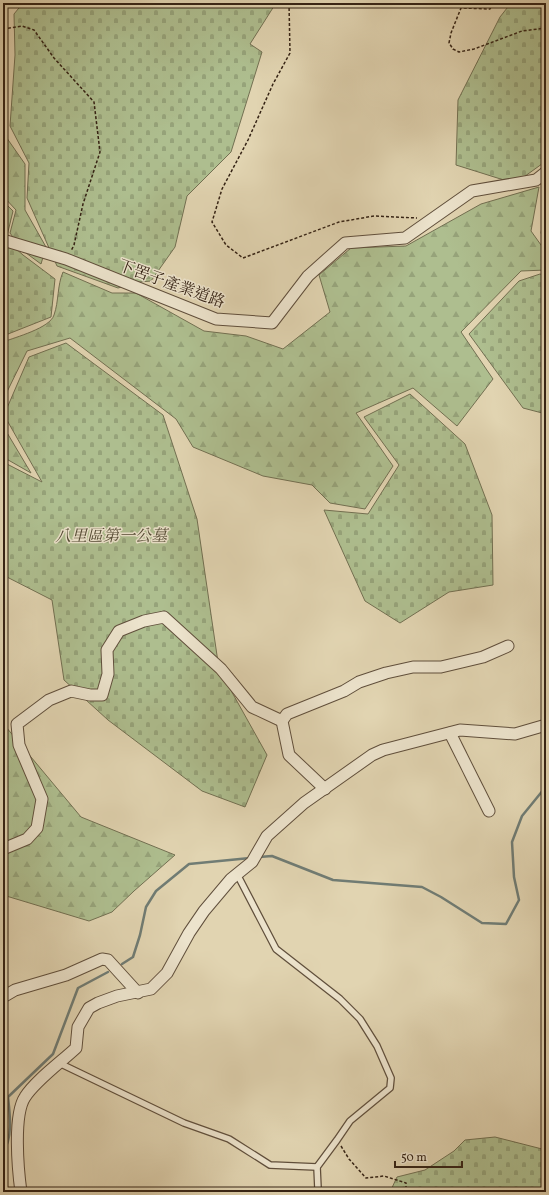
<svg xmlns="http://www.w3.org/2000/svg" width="549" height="1195" font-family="Vollkorn,'Noto Serif TC',serif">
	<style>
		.forest { fill: url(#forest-firs); stroke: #727052 }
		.cemetery { fill: url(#cemetery-stones); stroke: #727052 }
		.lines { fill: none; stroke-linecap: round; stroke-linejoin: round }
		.stream { stroke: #707c74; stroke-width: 2.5 }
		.lane-casing { stroke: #604f3c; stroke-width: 8 }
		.street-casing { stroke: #604f3c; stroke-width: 13 }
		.path { stroke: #352315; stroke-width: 1.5; stroke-dasharray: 3 2; stroke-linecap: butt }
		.lane { stroke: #ece3cc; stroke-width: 5.5 }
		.street { stroke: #ece3cc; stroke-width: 11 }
		.labels { text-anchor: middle; stroke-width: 3; stroke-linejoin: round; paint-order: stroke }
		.street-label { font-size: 16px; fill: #352315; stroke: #ece3cc }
		.park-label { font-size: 16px; font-style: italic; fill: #534a34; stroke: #ece3cc }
	</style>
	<defs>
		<pattern id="forest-firs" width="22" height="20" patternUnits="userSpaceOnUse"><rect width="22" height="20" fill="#aebe8f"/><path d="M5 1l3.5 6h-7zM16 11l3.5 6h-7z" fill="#96a37a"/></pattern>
		<pattern id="cemetery-stones" width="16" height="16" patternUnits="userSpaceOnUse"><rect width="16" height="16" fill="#aebe8f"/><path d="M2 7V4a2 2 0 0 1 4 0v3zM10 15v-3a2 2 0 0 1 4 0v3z" fill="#96a37a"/></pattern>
	</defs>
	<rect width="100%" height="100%" fill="#e1d4b1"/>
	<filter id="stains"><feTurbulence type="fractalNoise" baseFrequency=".005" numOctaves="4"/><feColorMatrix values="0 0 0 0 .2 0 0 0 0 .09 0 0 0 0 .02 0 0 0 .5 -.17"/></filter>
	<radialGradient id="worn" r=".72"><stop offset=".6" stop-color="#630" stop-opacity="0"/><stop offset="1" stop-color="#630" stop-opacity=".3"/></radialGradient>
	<!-- forest -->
	<g class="forest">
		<path d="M3,56h4l-3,78 21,30v46l21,37 -5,17 -19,-14 -12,-17 6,-23 -13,-14z"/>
		<path d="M539,187l-8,44 15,21v18l-25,1 -60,61 32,47 -36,47 -44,-38 -57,25 37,53 -28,43 -35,-6 -18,-18 -49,-9 -70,-29 -17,-28 -106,-81 -43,13 -24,49v-58c13,-5 47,-14 51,-27 5,-14 3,-29 9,-43l49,21h24l68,38 42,5 37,13 47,-37 -11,-37 32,-27 55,-2 75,-42z"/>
		<path d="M3,426l28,47 -28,-16z"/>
		<path d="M6,727l75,90 94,38 -41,36 -22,21 -23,9 -86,-26v-161z"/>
	</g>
	<!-- cemetery -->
	<g class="cemetery">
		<path d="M23,3h253l-26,41 12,8 -31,100 -44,44 -12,51 -24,34 -12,1 -21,6 -61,-22 -30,-68 2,-35 -19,-37 5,-71 -1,-41z"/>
		<path d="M511,3h35v158l-25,18 -14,2 -51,-16 2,-65 42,-83z"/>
		<path d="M3,201l10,10 -7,29 17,15 32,24 -4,38 -48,19z"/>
		<path d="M546,201v41l-5,-9z"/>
		<path d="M540,274l6,2v138l-23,-6 -54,-74 50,-53z"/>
		<path d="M66,343l97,72 34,104 22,150 48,86 -22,52 -43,-16 -94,-71 -44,-40 -12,-80 -49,-25v-113l39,20 -38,-67 25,-58z"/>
		<path d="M410,394l55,50 27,71 1,70 -44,7 -49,31 -35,-22 -41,-91 44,4 31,-49 -35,-48z"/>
		<path d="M495,1137l51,13v42h-156l7,-15 28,-7 29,-19 11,-11z"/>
	</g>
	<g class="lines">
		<!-- stream -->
		<g class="stream">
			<path d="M259,857l13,-1 61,24 89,7 19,10 41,26 24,1 13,-24 -5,-23 -2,-35 10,-26 22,-27 2,-1"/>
			<path d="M122,964l11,-7 7,-22 6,-28 10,-16 33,-27 61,-6"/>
			<path d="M3,1153c10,-16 7,-38 5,-56l45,-43 25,-66 30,-16"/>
		</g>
		<!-- lane casing -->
		<g class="lane-casing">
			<g id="lane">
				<path d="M237,874l39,75 64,50 20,20 17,27 14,32 -1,10 -40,33 -13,19 -20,27 1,22 -2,3"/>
				<path d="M59,1063l125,60 45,16 41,26 47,2"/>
			</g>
		</g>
		<!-- street casing -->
		<g class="street-casing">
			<g id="street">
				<path d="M3,240l63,19 150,60 56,4 36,-47 37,-33 60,-5 67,-47 64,-11 10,-8"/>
				<path d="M450,733l39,78"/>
				<path d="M325,789l-36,-34 -7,-34 5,-7 57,-23 15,-9 27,-9 27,-6h28l42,-10 25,-11"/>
				<path d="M3,849l24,-10 10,-11 5,-29 -23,-54 -2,-21 32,-24 22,-9 19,4h12l6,-21 -1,-24 12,-19 25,-10 20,-4 57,52 31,38 30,14"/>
				<path d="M3,997l12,-7 51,-15 36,-16 6,1 30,33"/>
				<path d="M21,1192c-3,-22 -8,-77 4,-95 10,-16 36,-35 51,-49l2,-21 11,-19 9,-5 19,-7 34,-7 16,-16 22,-40 15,-22 27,-32 21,-17 15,-26 37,-33 68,-48 11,-5 77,-20 55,4 31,-9"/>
			</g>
		</g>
		<!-- path -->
		<g class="path">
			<path d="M289,3l1,50 -17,31 -25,56 -26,49 -10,33 14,23 17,13 96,-36 35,-6 43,2"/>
			<path d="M493,3l-3,6 -29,-1 -10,25 -2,10 4,6 6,3 15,-3 48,-18 24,-3"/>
			<path d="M3,29l19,-3 12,4 20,28 40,44 6,50 -17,52 -9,41 -3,6"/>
			<path d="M341,1146l8,13 17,19 18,-2 22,7v9"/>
		</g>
		<!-- lane -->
		<use href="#lane" class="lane"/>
		<!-- street -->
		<use href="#street" class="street"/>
	</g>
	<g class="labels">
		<!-- street labels -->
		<g class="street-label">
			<text transform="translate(172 283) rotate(20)" y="6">下罟子產業道路</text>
		</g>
		<!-- park labels -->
		<g class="park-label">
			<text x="111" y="541">八里區第一公墓</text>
		</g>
	</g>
	<!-- margin -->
	<rect width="549" height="1195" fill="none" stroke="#e1d4b1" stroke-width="16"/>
	<rect x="4" y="4" width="541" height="1187" fill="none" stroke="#352315" stroke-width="2"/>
	<rect x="8" y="8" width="533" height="1179" fill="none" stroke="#352315"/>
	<!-- scale -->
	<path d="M395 1161v6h67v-6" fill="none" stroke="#352315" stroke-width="2"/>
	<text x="401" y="1161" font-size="12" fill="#352315" stroke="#ece3cc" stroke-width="3" paint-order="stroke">50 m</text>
	<rect width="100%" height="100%" filter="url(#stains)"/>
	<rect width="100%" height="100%" fill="url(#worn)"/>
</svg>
